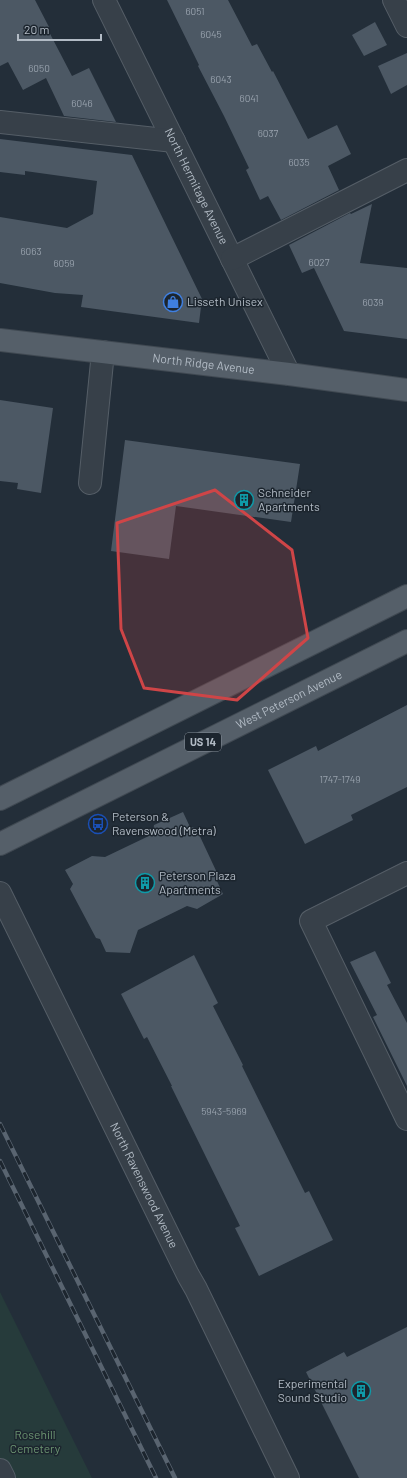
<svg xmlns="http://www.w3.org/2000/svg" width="407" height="1478" font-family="Barlow,sans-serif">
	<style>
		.green { fill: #263b3b }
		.building { fill: #4c5864 }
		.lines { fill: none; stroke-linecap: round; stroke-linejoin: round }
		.minor-casing { stroke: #555e67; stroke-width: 24 }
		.major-casing { stroke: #404952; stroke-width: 24 }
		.minor { stroke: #374049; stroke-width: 22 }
		.major { stroke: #555f69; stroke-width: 22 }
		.rail-casing { stroke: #596470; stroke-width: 4.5 }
		.rail { stroke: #1c252e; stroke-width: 3; stroke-dasharray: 9; stroke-linecap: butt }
		.marked { fill: #cf4547; fill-opacity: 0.2; stroke: #cf4547; stroke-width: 3; stroke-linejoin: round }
		.labels { text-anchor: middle; stroke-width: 3; stroke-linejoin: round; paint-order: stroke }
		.number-label { font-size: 10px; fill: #98a2ad }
		.shield { fill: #1c252e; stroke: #858e98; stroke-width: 1 }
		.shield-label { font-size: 11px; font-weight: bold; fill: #b2bbc5 }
		.street-label { font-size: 12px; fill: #b2bbc5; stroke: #1c252e }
		.poi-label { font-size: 12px; fill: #b2bbc5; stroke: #1c252e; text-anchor: start }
		.park-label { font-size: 12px; fill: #6b9471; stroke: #1c252e }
	</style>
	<rect width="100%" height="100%" fill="#232e39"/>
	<!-- green -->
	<path class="green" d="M0,1292l92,186h-92z"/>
	<!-- building -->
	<g class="building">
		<path d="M0,0h35l14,27 -2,1 25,48 17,-8 27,54 -52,-6 -18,-38 -23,12 -15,-28 -8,4z"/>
		<path d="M167,0h61l24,46 5,-2 15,28 1,-1 35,68 29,-14 14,29 -23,12 11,24 -58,30 -13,-24 -8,4 -14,-30 3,-2 -25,-52 -26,-50 1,-1z"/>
		<path d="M375,22l12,23 -23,11 -12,-21z"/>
		<path d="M407,53v32l-16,9 -13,-28z"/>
		<path d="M0,139l132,16 70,144 -3,24 -118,-16 2,-12 -28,-2 -55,-10v-66l67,11 26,-14 4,-33 -72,-10v4l-25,-3z"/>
		<path d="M372,204l-12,59 47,5v71l-63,-8 -30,-63 -12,5 -13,-28 61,-32 1,1z"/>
		<path d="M0,400l53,8 -12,85 -24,-4 1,-6 -18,-2z"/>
		<path d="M125,440l175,24 -9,58 -115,-16 -7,53 -58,-8z"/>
		<path d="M407,705v82l-56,28 2,5 -48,24 -37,-74 48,-24 2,5z"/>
		<path d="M183,812l7,15 6,1 23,49 -2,4 6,13 -26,15 -10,-3 -49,24 -8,23 -24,-1 -6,-13 -4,-1 -26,-49 3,-5 -8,-14 27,-14 13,1 48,-23 1,-9z"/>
		<path d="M375,951l16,32 -4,2 20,38v63l-34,-69 4,-2 -27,-53z"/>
		<path d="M194,955l24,48 -5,3 30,59 -1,1 63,127 4,-2 24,49 -74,36 -24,-48 5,-2 -69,-140h1l-25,-49 -3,2 -23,-45z"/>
		<path d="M407,1327v151h-48l-53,-106 38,-20 3,5z"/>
	</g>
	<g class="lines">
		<!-- minor casing -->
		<g class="minor-casing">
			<g id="minor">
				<path id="s1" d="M104,0l185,374"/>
				<path d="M394,0l13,26"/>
				<path d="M0,122l174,19"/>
				<path d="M232,259l175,-89"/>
				<path d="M90,483l13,-131"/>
				<path d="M407,873l-96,48 96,198"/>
				<path id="s2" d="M0,893l188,382 8,14 92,189"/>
				<path d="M0,1470l4,8"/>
			</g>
		</g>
		<!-- major casing -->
		<g class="major-casing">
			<g id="major">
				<path id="s3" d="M0,340l289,34 118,16"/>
				<path d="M0,799l407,-203"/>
				<path id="s4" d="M0,844l407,-203"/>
			</g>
		</g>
		<!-- minor -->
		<use href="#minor" class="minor"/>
		<!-- major -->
		<use href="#major" class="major"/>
		<!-- rail casing -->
		<g class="rail-casing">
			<g id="rail">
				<path d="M0,1124l175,354"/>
				<path d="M0,1161l156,317"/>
			</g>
		</g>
		<!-- rail -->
		<use href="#rail" class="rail"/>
	</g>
	<!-- marked area -->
	<path class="marked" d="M215,490l77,60 16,88 -71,62 -93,-12 -23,-59 -4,-106z"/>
	<!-- icons -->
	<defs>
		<g id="shop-ring" transform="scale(1)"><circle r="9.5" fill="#1c252e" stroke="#3f7fe0" stroke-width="1.5"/><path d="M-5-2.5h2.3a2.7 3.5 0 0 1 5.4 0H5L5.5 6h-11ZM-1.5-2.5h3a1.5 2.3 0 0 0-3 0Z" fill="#3f7fe0"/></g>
		<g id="building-ring" transform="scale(1)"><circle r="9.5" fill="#1c252e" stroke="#0f9aa8" stroke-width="1.5"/><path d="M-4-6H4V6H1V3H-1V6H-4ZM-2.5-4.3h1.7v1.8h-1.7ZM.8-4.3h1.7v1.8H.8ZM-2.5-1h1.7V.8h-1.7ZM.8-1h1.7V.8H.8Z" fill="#0f9aa8"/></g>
		<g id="bus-ring" transform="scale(1)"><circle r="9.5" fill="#1c252e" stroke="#1a4fb4" stroke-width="1.5"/><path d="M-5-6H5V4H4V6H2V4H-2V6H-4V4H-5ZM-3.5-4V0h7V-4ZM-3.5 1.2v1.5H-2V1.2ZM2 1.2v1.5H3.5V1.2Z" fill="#1a4fb4"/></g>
	</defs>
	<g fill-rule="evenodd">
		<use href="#shop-ring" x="173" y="302"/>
		<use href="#building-ring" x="244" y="500"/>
		<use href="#bus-ring" x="98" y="824"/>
		<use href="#building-ring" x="145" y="883"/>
		<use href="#building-ring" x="361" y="1391"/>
	</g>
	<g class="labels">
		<!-- number labels -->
		<g class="number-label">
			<text x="195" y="15">6051</text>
			<text x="211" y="38">6045</text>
			<text x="39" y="72">6050</text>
			<text x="221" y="83">6043</text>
			<text x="249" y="102">6041</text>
			<text x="82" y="107">6046</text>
			<text x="268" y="137">6037</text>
			<text x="299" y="166">6035</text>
			<text x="31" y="255">6063</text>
			<text x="319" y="266">6027</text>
			<text x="64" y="267">6059</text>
			<text x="373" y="306">6039</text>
			<text x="340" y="783">1747-1749</text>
			<text x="224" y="1115">5943-5969</text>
		</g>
		<!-- shield labels -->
		<rect class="shield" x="185" y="733" width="36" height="18" rx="3"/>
		<g class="shield-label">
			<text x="203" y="746">US 14</text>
		</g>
		<!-- street labels -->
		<g class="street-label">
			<text dy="4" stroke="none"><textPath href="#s1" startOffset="208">North Hermitage Avenue</textPath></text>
			<text dy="4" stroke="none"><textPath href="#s3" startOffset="205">North Ridge Avenue</textPath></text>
			<text dy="4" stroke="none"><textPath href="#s4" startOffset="323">West Peterson Avenue</textPath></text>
			<text dy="4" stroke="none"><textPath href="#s2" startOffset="326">North Ravenswood Avenue</textPath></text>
		</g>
		<!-- poi labels -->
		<g class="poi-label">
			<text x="187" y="306">Lisseth Unisex</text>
			<text x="258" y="497">Schneider<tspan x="258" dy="14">Apartments</tspan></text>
			<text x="112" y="821">Peterson &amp;<tspan x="112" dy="14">Ravenswood (Metra)</tspan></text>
			<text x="159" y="880">Peterson Plaza<tspan x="159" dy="14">Apartments</tspan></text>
			<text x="347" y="1388" text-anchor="end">Experimental<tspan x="347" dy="14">Sound Studio</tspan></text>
		</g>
		<!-- park labels -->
		<g class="park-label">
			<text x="35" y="1439">Rosehill<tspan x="35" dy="14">Cemetery</tspan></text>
		</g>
	</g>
	<!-- scale -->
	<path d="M18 34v6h83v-6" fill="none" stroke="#b2bbc5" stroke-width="2"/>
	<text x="24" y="34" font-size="12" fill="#b2bbc5" stroke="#1c252e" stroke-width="3" paint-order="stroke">20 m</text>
</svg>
